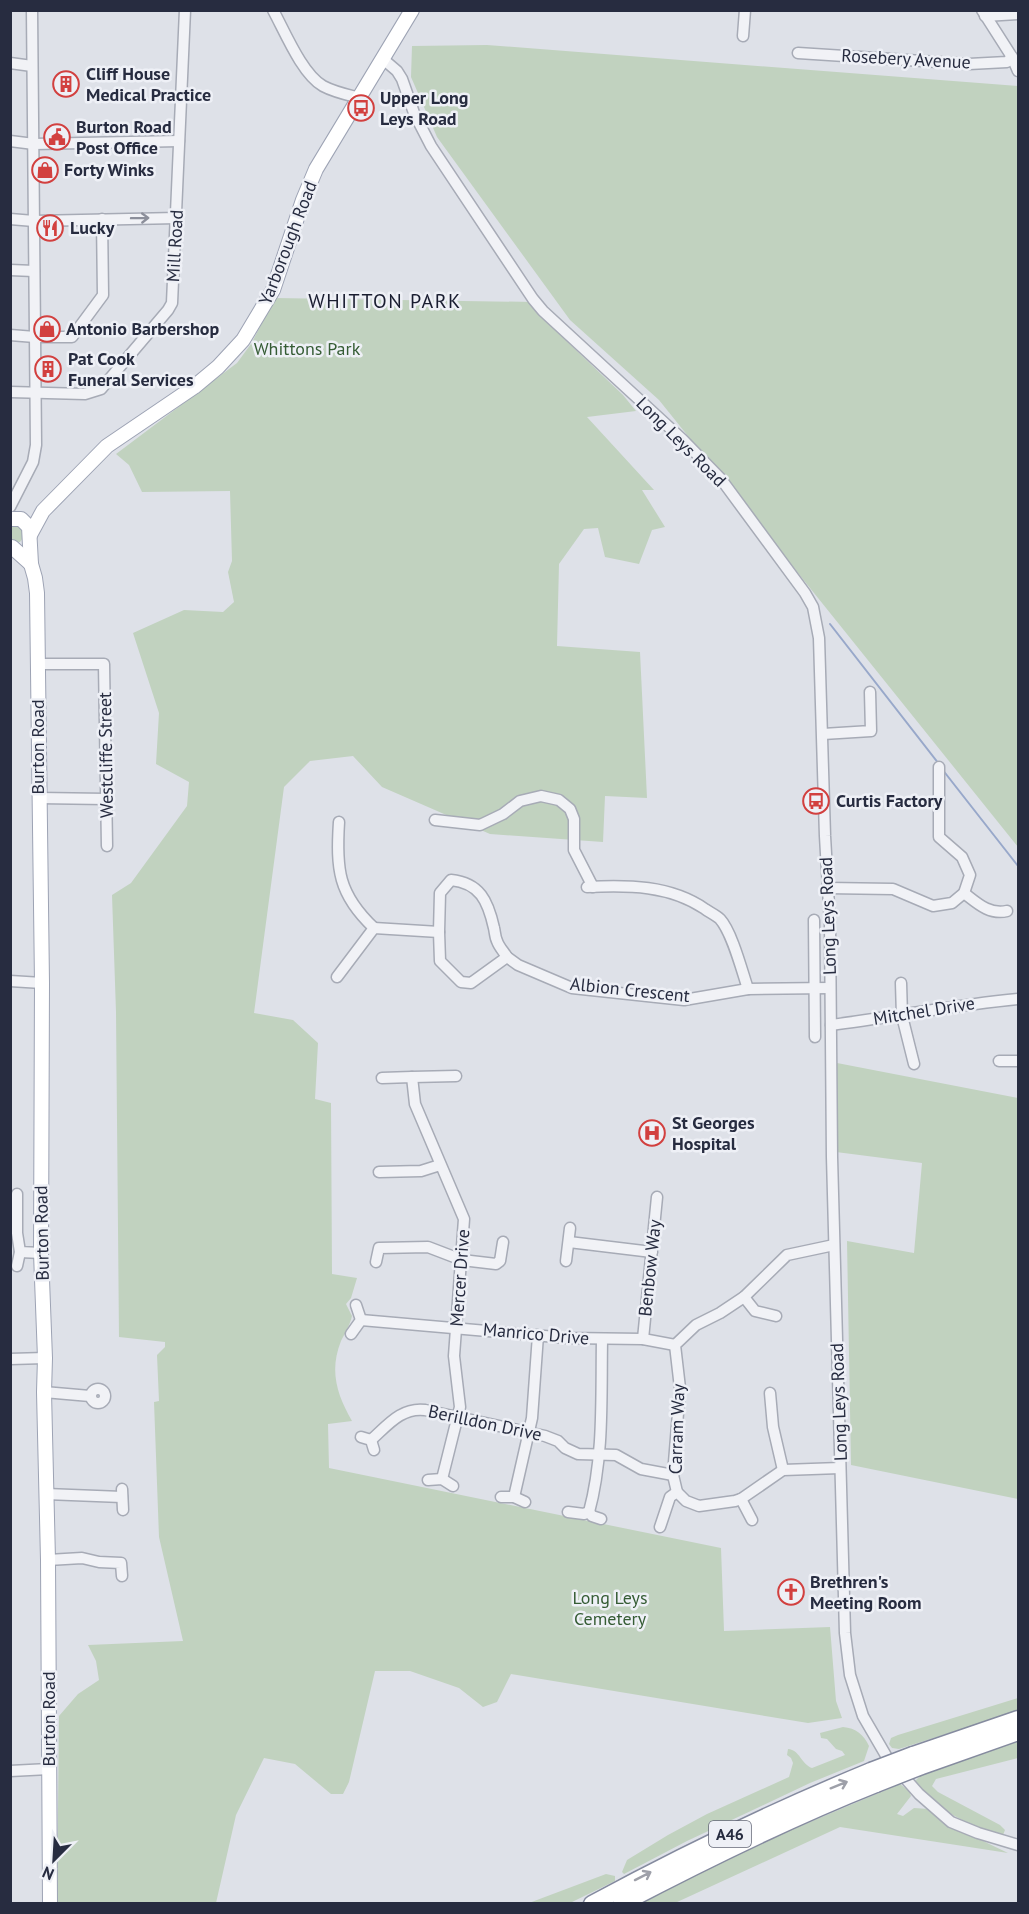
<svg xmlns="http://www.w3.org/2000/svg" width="1029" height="1914" font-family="'PT Sans',sans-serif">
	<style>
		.green { fill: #c1d2bf }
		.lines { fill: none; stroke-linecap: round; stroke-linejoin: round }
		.stream { stroke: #98a8ca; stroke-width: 2 }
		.minor-casing { stroke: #a7abb6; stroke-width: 13 }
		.major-casing { stroke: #9da3b4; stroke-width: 16 }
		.highway-casing { stroke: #858b9f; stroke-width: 19 }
		.minor { stroke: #f1f2f6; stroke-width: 10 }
		.major { stroke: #fff; stroke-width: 14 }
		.highway { stroke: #fff; stroke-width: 16 }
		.highway-bridge-casing { stroke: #858b9f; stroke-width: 19; stroke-linecap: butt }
		.highway-bridge { stroke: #fff; stroke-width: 16 }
		.oneway { stroke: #8c8f9b }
		.oneway2 { stroke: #9ea0a9 }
		.labels { text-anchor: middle; stroke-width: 5; stroke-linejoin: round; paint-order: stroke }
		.shield { fill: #eef0f6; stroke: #636777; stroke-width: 1.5 }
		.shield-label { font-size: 16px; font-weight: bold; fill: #272c40 }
		.street-label { font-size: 18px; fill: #272c40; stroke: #eef0f6 }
		.poi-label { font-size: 18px; font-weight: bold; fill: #272c40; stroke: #eef0f6; text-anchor: start }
		.park-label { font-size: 18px; fill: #355c34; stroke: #eef0f6 }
		.neighbourhood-label { font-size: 20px; letter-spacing: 1.5px; fill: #191d30; stroke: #eef0f6 }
	</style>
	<rect width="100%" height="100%" fill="#dee1e8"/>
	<!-- green -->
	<g class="green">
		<path d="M487,45l531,41v761l-359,-447 -89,-80 -133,-183 -26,-60 1,-31z"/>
		<path d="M275,298l259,4 22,29 67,64 13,16 -49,6 67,73h-12l23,37 -13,3 -13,34 -34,-7 -7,-29 -14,1 -25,35 -2,82 83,6 7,146 -42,-2 -2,46 -113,-8 -108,-47 -29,-31 -43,5 -26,26 -30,226 39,7 25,23 -3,56 16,4 1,171 25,4 -6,20 -5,6 6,12c-2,9 -7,17 -11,25 -12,30 -4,54 11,80l-24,3 1,44 392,80 3,83 106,-4 6,74 6,17 -34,5 -297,-49 -14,28 -14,5 -24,-19 -49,-17h-35l-26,111 -6,12h-12l-36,-30 -31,-6 -28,57 -20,88 -159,1 2,-188 19,-22 21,-14 -3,-19 -8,-16 95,-4 -24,-104 -5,-135 5,-1 -2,-46 8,-8v-5l-46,-5 -3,-325 -4,-117 19,-12 56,-77 2,-24 -33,-18 3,-51 -26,-80 51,-23 39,2 11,-10 -6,-30 4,-11 -2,-70 -88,1 -13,-27 -13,-11 121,-91 14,-19z"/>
		<path d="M10,523l14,4 -1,11 -3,4h-9z"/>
		<path d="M837,1063l181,35v401l-167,-34 -4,-224 67,12 8,-90 -86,-11z"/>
		<path d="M1018,1698v13l-119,38 -7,-1 -3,-4 2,-6 7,-3z"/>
		<path d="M843,1727c13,1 21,8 26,19l-5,15 -54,22 -123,58 -63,33 -2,-2 5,-12 41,-25 39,-21 82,-37 4,-14 -2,-5 -4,-3 1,-6c12,1 13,15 24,19l33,-13 -3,-4 -6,-2 -9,-10 -6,-1 -1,-5z"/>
		<path d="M1018,1740v18l-82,21 -4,7 6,6 62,33 5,5 -2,5c-42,-12 -59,-23 -90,-52l7,-7z"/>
		<path d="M900,1784l9,7 2,5 -14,18 6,2 11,-8 15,1 25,18 54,26 -168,-26 -165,76 -38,1 123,-61z"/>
		<path d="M606,1874l9,2v5l-45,22h-41z"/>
	</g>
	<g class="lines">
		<!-- stream -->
		<g class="stream">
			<path d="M830,624l109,140"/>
			<path d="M942,769l76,97"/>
		</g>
		<!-- minor casing -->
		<g class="minor-casing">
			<g id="minor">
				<path d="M273,10c12,22 29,64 50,76 11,6 25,9 37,12"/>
				<path d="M982,10l30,47 6,14"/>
				<path d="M985,16l33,-2"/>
				<path d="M743,36l2,-26"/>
				<path d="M798,53l171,11 38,-2 5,-5"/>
				<path d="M383,59l14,12 5,8 12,34 17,33 102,153 10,12 140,129 38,39 84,114 8,14 6,31 6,198 5,88 2,233 13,476 5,42 13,41 25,43 31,35 32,28 27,11 40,12"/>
				<path d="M10,63l22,3"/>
				<path d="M10,141l24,3 145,-3"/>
				<path d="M10,219l24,2 143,-3"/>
				<path d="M10,270l24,1"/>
				<path d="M10,335l25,2h37l31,-42 -1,-76"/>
				<path d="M10,392l75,2 16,-5 67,-79 4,-7 13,-293"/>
				<path d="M10,507l23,-45 3,-17 -4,-435"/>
				<path d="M38,664h66l3,182"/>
				<path d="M823,734l48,-3 -1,-39"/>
				<path d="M39,798l67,1"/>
				<path d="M435,820l45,5 23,-11 17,-13 21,-5 18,4 11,9 4,10v31l19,37"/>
				<path d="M339,822c-3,47 -1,72 35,106"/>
				<path d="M587,887c41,-2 83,-2 118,22 4,3 11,6 15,10 12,13 22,52 28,70"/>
				<path d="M827,888l66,1 40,17 19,-3 12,-10 6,-18 -8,-18 -23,-20v-70"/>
				<path d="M964,893c13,10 25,22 43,18"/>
				<path d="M814,920l1,117"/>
				<path d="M439,932l1,-39 11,-13c29,3 37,21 43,48 1,4 1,9 3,13 2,6 7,11 10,16"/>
				<path d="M337,977l37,-49 65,4 1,29 21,21 10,1 36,-26 11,8 54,23 112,12 64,-11 82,-1"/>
				<path d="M10,981l32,2"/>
				<path d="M901,983l1,33 12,48"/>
				<path d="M831,1025c62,-8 124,-20 187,-26"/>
				<path d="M999,1061h19"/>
				<path d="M412,1077l44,-1"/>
				<path d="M382,1078l30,-1 3,27 49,115 -10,137 6,51 -18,72"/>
				<path d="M379,1172l42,-1 19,-6"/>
				<path d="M17,1194v39l3,19 21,1"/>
				<path d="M569,1242l83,10"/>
				<path d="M834,1245l-47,10 -43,42 -24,16 -24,12 -21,20 5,43 -7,87 4,17 9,9 13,5 36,-5 6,-2 42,-29 57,-2"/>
				<path d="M566,1261l4,-33"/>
				<path d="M376,1262l3,-14 49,-1 34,13 34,4 4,-3 3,-19"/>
				<path d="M17,1266l3,-14"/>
				<path d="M744,1297l11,14 21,5"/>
				<path d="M361,1320l206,18 76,1 32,6"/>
				<path d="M351,1334l10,-14 -5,-15"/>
				<path d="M643,1339l14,-142"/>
				<path d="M10,1359l35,-1"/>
				<circle cx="98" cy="1396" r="7"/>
				<path d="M44,1392l46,4"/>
				<path d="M770,1393l3,34 10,43"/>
				<path d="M361,1437l10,3 3,10"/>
				<path d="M371,1440c16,-14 30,-33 54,-30l120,26 13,5 7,7 13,6 38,1 25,14 32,6"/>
				<path d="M428,1480l14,-1 11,7"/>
				<path d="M122,1489l1,21"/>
				<path d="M46,1494l76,3"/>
				<path d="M501,1497h13l11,5"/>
				<path d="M514,1497l18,-79 6,-83"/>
				<path d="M741,1499l11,21"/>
				<path d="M568,1512l16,2 5,-2 3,4 9,3"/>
				<path d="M589,1512c15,-55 12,-115 13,-172"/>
				<path d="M660,1527l10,-30 7,-5"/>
				<path d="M48,1560l34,-2 17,4 22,1 1,13"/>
				<path d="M10,1771l39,-2"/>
			</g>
		</g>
		<!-- major casing -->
		<g class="major-casing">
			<g id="major">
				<path d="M10,519h11l8,8 2,37 4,14 2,15 5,390 -1,270 4,105 -1,34 4,168 2,344"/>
				<path d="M30,535l13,-24 64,-65 87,-59 24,-20 25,-27 30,-50 30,-90 13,-31 96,-159"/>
				<path d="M12,547l19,17"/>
			</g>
		</g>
		<!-- highway casing -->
		<g class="highway-casing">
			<g id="highway">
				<path d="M913,1755l105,-36"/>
				<path d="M919,1767l99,-35"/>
				<path d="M592,1904c91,-49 184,-94 279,-133"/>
				<path d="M621,1904c84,-44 167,-85 255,-120"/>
			</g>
		</g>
		<!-- minor -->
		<use href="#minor" class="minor"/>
		<!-- major -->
		<use href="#major" class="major"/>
		<!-- highway -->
		<use href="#highway" class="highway"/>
		<!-- highway-bridge casing -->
		<g class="highway-bridge-casing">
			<g id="highway-bridge">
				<path d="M871,1771l42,-16"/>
				<path d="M876,1784l43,-17"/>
			</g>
		</g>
		<!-- highway-bridge -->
		<use href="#highway-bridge" class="highway-bridge"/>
	</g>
	<!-- one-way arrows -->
	<defs><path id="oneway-shaft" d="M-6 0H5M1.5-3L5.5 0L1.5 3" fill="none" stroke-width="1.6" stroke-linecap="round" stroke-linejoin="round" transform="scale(1.5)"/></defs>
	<use class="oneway" href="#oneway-shaft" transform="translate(140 218) rotate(-1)"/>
	<g class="oneway2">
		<use href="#oneway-shaft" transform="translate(839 1785) rotate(-22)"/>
		<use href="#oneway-shaft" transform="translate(643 1876) rotate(-27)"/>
	</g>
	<!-- icons -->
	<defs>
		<g id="building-ring" transform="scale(1.35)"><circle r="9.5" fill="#eef0f6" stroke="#d2403f" stroke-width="1.5"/><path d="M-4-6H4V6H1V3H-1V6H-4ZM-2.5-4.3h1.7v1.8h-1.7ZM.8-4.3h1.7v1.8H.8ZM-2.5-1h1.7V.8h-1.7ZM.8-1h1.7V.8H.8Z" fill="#d2403f"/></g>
		<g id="bus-ring" transform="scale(1.35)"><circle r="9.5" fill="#eef0f6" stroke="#d2403f" stroke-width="1.5"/><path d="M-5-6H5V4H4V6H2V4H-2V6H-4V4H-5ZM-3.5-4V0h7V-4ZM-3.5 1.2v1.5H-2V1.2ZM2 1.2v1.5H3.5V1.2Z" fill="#d2403f"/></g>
		<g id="civic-ring" transform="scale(1.35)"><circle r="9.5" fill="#eef0f6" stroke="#d2403f" stroke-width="1.5"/><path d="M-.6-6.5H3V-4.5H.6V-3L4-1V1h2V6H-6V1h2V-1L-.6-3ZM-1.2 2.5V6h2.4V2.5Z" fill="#d2403f"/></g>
		<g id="shop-ring" transform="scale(1.35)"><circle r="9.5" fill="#eef0f6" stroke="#d2403f" stroke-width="1.5"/><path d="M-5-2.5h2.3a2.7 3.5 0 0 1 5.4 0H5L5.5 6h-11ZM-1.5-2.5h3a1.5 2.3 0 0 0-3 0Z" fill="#d2403f"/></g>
		<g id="restaurant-ring" transform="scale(1.35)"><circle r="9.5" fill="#eef0f6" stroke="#d2403f" stroke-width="1.5"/><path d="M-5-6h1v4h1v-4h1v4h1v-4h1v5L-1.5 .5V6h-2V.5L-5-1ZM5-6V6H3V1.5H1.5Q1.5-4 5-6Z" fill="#d2403f"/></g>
		<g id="hospital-ring" transform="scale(1.35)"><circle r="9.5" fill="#eef0f6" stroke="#d2403f" stroke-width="1.5"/><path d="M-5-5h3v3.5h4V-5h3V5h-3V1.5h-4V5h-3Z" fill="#d2403f"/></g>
		<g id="church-ring" transform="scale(1.35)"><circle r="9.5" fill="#eef0f6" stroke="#d2403f" stroke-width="1.5"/><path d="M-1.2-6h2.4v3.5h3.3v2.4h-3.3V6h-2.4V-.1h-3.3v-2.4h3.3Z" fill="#d2403f"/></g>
	</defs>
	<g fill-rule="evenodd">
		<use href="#building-ring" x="66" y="84"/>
		<use href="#bus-ring" x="361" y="108"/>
		<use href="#civic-ring" x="57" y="137"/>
		<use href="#shop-ring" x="45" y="170"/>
		<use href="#restaurant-ring" x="50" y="228"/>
		<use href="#shop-ring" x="47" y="329"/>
		<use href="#building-ring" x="48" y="369"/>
		<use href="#bus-ring" x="816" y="801"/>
		<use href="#hospital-ring" x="652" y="1133"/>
		<use href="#church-ring" x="791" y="1592"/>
	</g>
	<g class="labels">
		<!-- shield labels -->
		<rect class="shield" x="709" y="1821" width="42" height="26" rx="4.5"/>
		<g class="shield-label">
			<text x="730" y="1840">A46</text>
		</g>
		<!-- street labels -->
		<g class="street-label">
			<text transform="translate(906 59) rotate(3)" y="6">Rosebery Avenue</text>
			<text transform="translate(288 243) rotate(-69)" y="6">Yarborough Road</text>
			<text transform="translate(175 246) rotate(-87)" y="6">Mill Road</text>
			<text transform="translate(681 442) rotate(45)" y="6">Long Leys Road</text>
			<text transform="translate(38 747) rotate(-90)" y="6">Burton Road</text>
			<text transform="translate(106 755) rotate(-91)" y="6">Westcliffe Street</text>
			<text transform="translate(828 916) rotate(-92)" y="6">Long Leys Road</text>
			<text transform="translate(630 990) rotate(6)" y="6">Albion Crescent</text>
			<text transform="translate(924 1011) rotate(-9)" y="6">Mitchel Drive</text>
			<text transform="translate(42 1233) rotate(-91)" y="6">Burton Road</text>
			<text transform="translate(650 1268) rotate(-84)" y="6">Benbow Way</text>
			<text transform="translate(460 1278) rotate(-86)" y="6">Mercer Drive</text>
			<text transform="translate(536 1334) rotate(5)" y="6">Manrico Drive</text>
			<text transform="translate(839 1402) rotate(-92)" y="6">Long Leys Road</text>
			<text transform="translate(485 1423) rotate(12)" y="6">Berilldon Drive</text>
			<text transform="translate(677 1429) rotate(-88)" y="6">Carram Way</text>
			<text transform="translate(49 1719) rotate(-90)" y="6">Burton Road</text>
		</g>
		<!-- poi labels -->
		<g class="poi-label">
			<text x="86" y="80">Cliff House<tspan x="86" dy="21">Medical Practice</tspan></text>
			<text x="380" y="104">Upper Long<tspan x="380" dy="21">Leys Road</tspan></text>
			<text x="76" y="133">Burton Road<tspan x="76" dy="21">Post Office</tspan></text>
			<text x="64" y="176">Forty Winks</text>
			<text x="70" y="234">Lucky</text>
			<text x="66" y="335">Antonio Barbershop</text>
			<text x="68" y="365">Pat Cook<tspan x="68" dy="21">Funeral Services</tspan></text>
			<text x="836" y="807">Curtis Factory</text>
			<text x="672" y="1129">St Georges<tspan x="672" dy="21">Hospital</tspan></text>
			<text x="810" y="1588">Brethren's<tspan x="810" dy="21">Meeting Room</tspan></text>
		</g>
		<!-- park labels -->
		<g class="park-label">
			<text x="307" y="355">Whittons Park</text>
			<text x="610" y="1604">Long Leys<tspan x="610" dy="21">Cemetery</tspan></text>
		</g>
		<!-- neighbourhood labels -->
		<g class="neighbourhood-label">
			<text x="385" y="308">WHITTON PARK</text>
		</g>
	</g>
	<!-- border -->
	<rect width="1029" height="1914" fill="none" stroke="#272c40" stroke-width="24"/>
	<!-- north arrow -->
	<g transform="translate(54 1860) rotate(204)" stroke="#eef0f6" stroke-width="4.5" paint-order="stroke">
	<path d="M0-4.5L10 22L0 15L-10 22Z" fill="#272c40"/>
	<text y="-9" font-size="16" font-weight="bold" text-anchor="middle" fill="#272c40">N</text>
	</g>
</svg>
